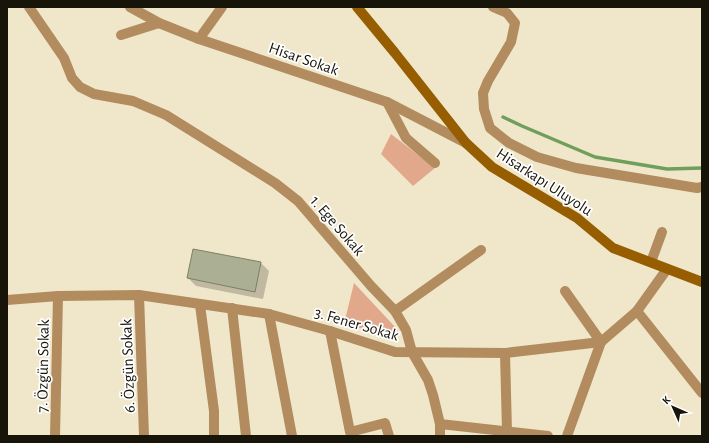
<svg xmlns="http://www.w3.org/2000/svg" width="709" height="443" font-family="'Alegreya Sans',sans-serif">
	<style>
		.green { fill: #e2a88c }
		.shadow { fill: #0003 }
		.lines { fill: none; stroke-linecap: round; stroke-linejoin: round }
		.stream { stroke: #6f9f5b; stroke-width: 3.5 }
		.building { fill: #abaf93; stroke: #7c8065 }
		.street { stroke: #b28c5f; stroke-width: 10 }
		.secondary { stroke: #965e00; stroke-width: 10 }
		.labels { text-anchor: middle; stroke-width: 3.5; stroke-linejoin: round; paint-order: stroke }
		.street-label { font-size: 16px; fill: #17140a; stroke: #fff }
	</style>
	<rect width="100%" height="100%" fill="#f0e7ca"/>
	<!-- green -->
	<g class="green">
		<path d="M391,134l44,34 -22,18 -32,-32z"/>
		<path d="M354,283l43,46 1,4 -3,4 -51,-13z"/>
	</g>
	<!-- shadow -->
	<path class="shadow" d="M194,250l67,13 8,8 -6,28 -67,-13 -8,-8z"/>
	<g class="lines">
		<!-- stream -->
		<path class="stream" d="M503,117l19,9 73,31 72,12 35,-1"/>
	</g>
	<!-- building -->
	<path class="building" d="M193,249l68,13 -6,30 -68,-14z"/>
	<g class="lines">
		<!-- street -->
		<g class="street">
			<path d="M29,7l35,51 8,20 8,9 14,7 39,7 33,14 109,68 23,18 73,85 24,25 11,19 6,22 16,28 5,15 7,29v12"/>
			<path d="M130,7l29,16 40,16 188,63 79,41"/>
			<path d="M493,7l14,6 8,10 -4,19 -23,39 -5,12 1,16 6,19 19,15 28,14 39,11 121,20 5,-1"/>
			<path d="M121,35l38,-12"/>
			<path d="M199,39l23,-32"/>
			<path d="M387,102l19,36 29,25"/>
			<path d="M651,262l11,-30"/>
			<path d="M565,291l36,51 -34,94"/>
			<path d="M139,295l5,141"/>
			<path d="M7,300l51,-4 81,-1 130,19 61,17 65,21 110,1 96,-11 36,-31 30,-42"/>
			<path d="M200,305l14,106v25"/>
			<path d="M232,308l14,128"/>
			<path d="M395,311l86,-61"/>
			<path d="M637,311l65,82"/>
			<path d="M269,314l23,122"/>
			<path d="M330,331l20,101 35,-9 4,13"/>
			<path d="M505,353l2,79"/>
			<path d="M440,424l108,12"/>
			<path d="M55,436l3,-140"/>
		</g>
		<!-- secondary -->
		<path class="secondary" d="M357,7l38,46 71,90 26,24 85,51 36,30 89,34"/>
	</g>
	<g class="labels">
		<!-- street labels -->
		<g class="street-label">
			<text transform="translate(304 58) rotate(19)" y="6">Hisar Sokak</text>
			<text transform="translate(545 181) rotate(33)" y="6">Hisarkapı Uluyolu</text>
			<text transform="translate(338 225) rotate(49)" y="6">1. Ege Sokak</text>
			<text transform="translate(357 323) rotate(16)" y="6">3. Fener Sokak</text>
			<text transform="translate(42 366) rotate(-89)" y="6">7. Özgün Sokak</text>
			<text transform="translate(127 366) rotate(-92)" y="6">6. Özgün Sokak</text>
		</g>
	</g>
	<!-- border -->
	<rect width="709" height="443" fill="none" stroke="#17140a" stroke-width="16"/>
	<!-- north arrow -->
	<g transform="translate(673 407) rotate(315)" stroke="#ffffff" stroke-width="3" paint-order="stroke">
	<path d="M0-3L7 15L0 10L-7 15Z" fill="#17140a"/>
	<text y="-6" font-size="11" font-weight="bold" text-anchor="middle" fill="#17140a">K</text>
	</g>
</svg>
